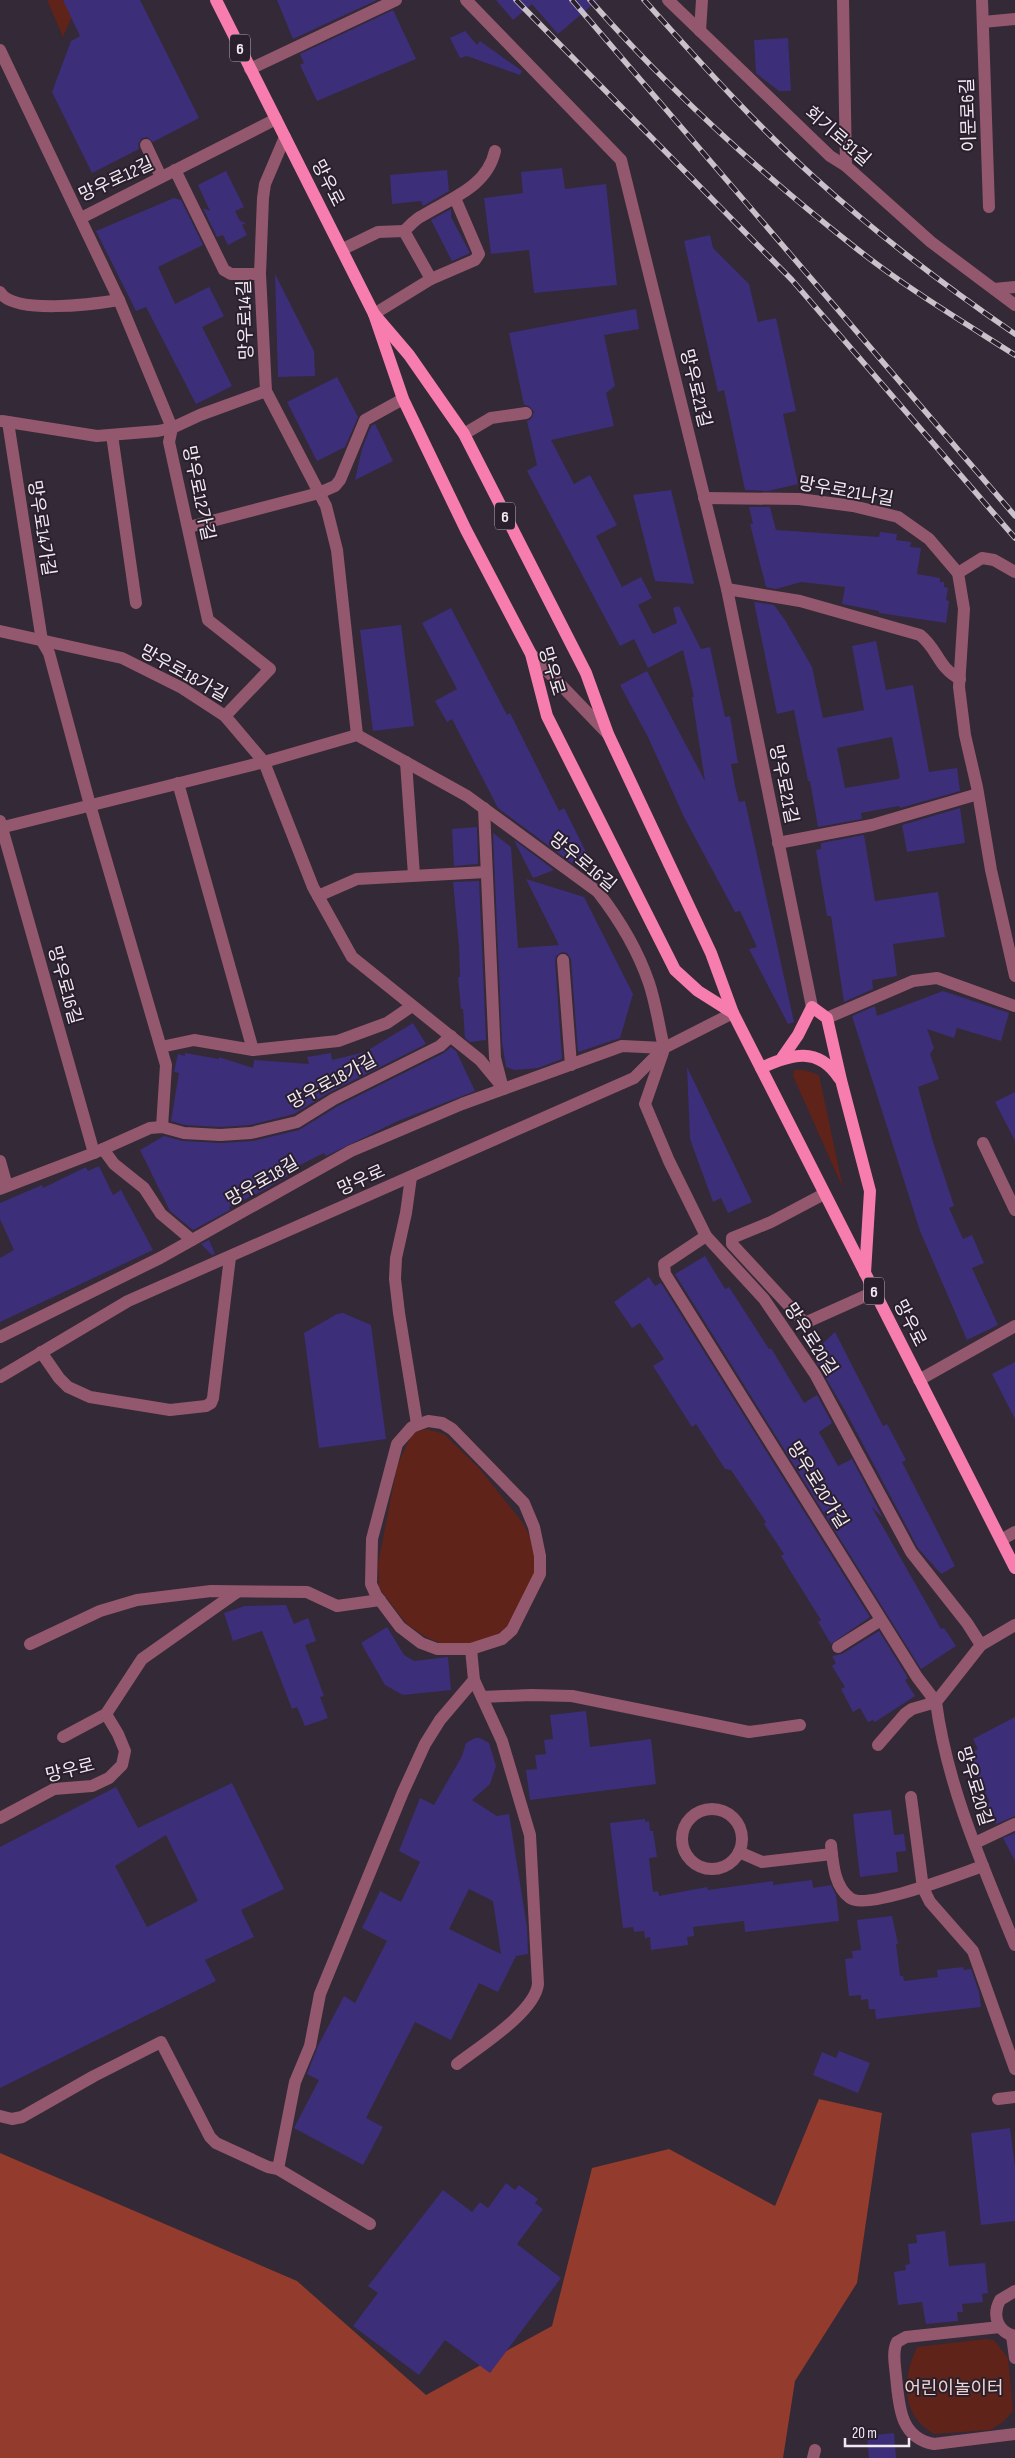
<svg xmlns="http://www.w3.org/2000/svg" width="1015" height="2458" font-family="'Sofia Sans Condensed','Noto Sans KR',sans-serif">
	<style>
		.green { fill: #5f2319 }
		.forest { fill: #933b2d }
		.building { fill: #3d2e7a; fill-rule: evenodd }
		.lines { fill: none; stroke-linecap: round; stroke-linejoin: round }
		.minor { stroke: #93586d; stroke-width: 12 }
		.major { stroke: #f67dad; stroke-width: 12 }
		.rail-casing { stroke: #c9c1ca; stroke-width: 5.5 }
		.rail { stroke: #2a1f2c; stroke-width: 4; stroke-dasharray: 11; stroke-linecap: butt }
		.labels { text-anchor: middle; stroke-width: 4; stroke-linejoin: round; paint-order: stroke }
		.shield { fill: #2a1f2c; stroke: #b5adb7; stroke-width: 1 }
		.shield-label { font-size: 16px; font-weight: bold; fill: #f1eaf2 }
		.street-label { font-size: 18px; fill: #f1eaf2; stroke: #2a1f2c }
		.park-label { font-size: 18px; fill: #edd3ce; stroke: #2a1f2c }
	</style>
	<rect width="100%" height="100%" fill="#342936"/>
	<!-- green -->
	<g class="green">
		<path d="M47,0h32l-16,37z"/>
		<path d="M794,1070h10l15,5 24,113 -50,-112z"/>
		<path d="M427,1429l17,5 35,34 44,55 12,23 1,27 -29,54 -16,12 -12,4 -32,3 -23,-10 -18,-13 -27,-35 -1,-24 19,-98 15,-33z"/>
		<path d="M985,2339l9,1 14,18 5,53 -10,11 -13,8 -56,4c-34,-20 -32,-55 -17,-87z"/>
	</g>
	<!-- forest -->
	<path class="forest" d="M819,2099l63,14 -25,170 -62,98 -12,77h-783v-305l297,128 129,114 126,-69 40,-158 77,-19 106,57z"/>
	<!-- building -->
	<g class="building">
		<path d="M63,0h77l59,118 -46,24 -6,-5 -5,1 -4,6 1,5 -47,24 -40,-81 19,-51 9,-5z"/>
		<path d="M277,0h100l-84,39z"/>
		<path d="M496,0h102l-40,34 -26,-30 -19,16z"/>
		<path d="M393,10l23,49 -99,42 -17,-36 4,-2 -4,-9z"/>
		<path d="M465,31l12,14 3,-4 42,30 -2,4 -53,-19 -7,2 -10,-20z"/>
		<path d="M788,38l3,53h-12l-23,-18 -2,-33z"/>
		<path d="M562,168l3,21 41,-5 11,101 -83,8 -5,-43 -38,4 -7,-56 39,-5 -2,-21z"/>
		<path d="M447,170l2,21 -26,15 -2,-5 -29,3 -2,-29z"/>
		<path d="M226,171l18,36 -9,4 5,10 6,2 -4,2 5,10 -19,10 -5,-10 -6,2 -14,-29 7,3 -12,-26z"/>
		<path d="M174,198l7,2 22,45 -45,22 17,37 34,-17 15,29 -22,11 30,59 -36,18 -50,-97 -10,4 -40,-80z"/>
		<path d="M451,209v8l19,36 -18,8 -21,-41z"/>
		<path d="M710,235l3,13 36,36 9,38 18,-4 20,93 -13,3 15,70 -30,7 -23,-1 -21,-100 -6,2 -34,-151z"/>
		<path d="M275,274l39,77 1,25 -37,1z"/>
		<path d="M636,309l3,20 -35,6 11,51 -9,7 8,33 -63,14 23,44 16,-9 27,50 -21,11 26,51 19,-10 11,21 -14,7 15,29 24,-11 -4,-15 6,-2 22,43 9,-2 15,70 5,-1 8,47 -7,1 4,22 4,16 6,-1 49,221 -6,2 -39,-75 8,-2 -17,-36 -5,1 -51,-95 -36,-80 -28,-52 27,-14 58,110 -13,-84h2l-11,-47 -35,18 -14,-29 -14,7 -93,-175 10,-6 -10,-44 4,-2 3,-7 -5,-6 -5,-1 -15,-72z"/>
		<path d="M337,377l21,40 -13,30 -28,14 -30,-59z"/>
		<path d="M375,424l18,37 -38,19 7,-31 9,-23z"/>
		<path d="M671,490l23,94 -39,-3 -22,-86z"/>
		<path d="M749,507h21l6,23 103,7 1,-5 17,2 -1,6 15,2 -1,5 11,1 -4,26 23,4v4h4v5l4,1 -2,12 3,1 -3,22 -67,-10v-2l-37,-7 3,-17 -44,-5 -25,7 -10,-2 -16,-63h3z"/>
		<path d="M754,602l20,3 11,15 27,47 11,51 41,-8 -12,-64 24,-5 10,49 27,-5 16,87 28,-4 3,23 -60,17 -1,-2 -38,7 1,6 -44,8 -8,-46h-2l-14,-71 -17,4zM892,737l8,40 -2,2 -53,9 -8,-40z"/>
		<path d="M451,608l56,107 3,-2 49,98 5,-3 25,50 -16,6 -75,-56 -46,-89 -5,3 -12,-21 22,-12 -35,-66z"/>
		<path d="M401,625l13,101 -41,5 -13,-101z"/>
		<path d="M960,808l5,35 -58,9 -5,-27z"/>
		<path d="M477,827l1,37 -24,2 -2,-37z"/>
		<path d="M493,833l18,14 7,101 41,-3 -33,-66 58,18 49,97 -13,44 -42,14 -7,-93 -4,-6 -5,-1 -6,4 -1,5 7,98 -24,9 -23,2 -9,-3 -4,-25z"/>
		<path d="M864,835l11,66 63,-9 7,45 -52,7 4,32 -25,4 1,9 -29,13 -13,-86h-4l-11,-66 5,-1v-6z"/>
		<path d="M514,840l40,30 -21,8z"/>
		<path d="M479,881l7,159 -16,2 -5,-4 -2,-29h-2l-3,-32h2l-1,-31 -6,-64z"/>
		<path d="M943,991l66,22 -8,28 -44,-13 -3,10 -27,-9 7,19 -4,6 9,25 -21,8 15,55 21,64 -5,2 14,31 9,-4 12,28 -12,5 26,57 -31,15 -47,-109 -68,-215 23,-10 2,10z"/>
		<path d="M413,1023l13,21 -96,48 -36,22 -44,11 -30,2 -35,-2 -14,-4 8,-48 -5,-1 4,-18 7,2v-3l34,6v-2l34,11 1,-8 55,4 -2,-7 24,-4 1,7 33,-8z"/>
		<path d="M451,1047l5,4 19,40 -77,30 -72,35 -2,-3 -38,19 2,4 -26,15 -33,16 1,3 -37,20 -23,-19 -30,-61 24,-14 19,5 38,2 32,-2 46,-11 39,-24 106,-53z"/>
		<path d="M687,1067l65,135 -24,11 -7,-15 -8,4 -23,-63z"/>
		<path d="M1015,1092v49l-20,-39z"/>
		<path d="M99,1166l14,29 8,-5 32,60 -153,72v-64l14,-8 -14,-31v-16l42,-18 1,3 43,-21 2,4z"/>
		<path d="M209,1240l6,14 -3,1 -11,-11z"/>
		<path d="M705,1256l20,33 4,-2 40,62 2,-1 33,55 13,-8 15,28 -13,9 19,34 14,-7 31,59 -12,-12 70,123 3,-1 12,18 -35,23 -246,-395z"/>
		<path d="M649,1277l6,9 6,-3 209,334 -39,27 -13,-22 3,-2 -40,-64 3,-2 -20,-30 2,-2 -35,-52 -6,-1 -29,-45 -4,3 -39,-61 11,-7 -24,-36 -8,5 -18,-26z"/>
		<path d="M343,1313l28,12 15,114 -67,9 -15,-115 33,-19z"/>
		<path d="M835,1332l48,94 4,-2 19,36 -4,2 53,104 -14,8 -23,-26 -71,-134 -35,-60z"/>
		<path d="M1015,1362v57l-23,-45z"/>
		<path d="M286,1605l8,19 14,-6 8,23 -11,4 19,51 -4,1 8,21 -23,8 -8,-19 -5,2 -30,-78 -29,10 -9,-28 21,-7z"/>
		<path d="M387,1627l17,28 10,6 34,-4 3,33 -48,5 -18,-10 -24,-42z"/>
		<path d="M879,1631l29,47 -3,2 10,16 -40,26 -2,-2 -5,2 -8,-14 -7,4 -12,-23 4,-2 -13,-21 4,-3 -4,-7 10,-2z"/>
		<path d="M586,1711l4,36 61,-8 5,45 -126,16 -4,-30 11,-1 -2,-14 11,-1 -2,-14 9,-1 -3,-24z"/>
		<path d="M1015,1717v99l-19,8 -10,-20 4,-2 -23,-47 11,-6 -5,-10z"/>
		<path d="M475,1738h5l9,5 7,23 -6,18 -18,16 25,16 12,-2 18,113 1,27 -12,2 -18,36 -19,-9 -28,57 -36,-18 -49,96 17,9 -20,38 -69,-37 25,-48 -12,-6 11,-28 26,-50 11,7 32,-62 -25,-13 18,-37 21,11 19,-40 -21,-11 21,-53 14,7 28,-49 4,-13zM469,1889l24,12 8,53 -52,-25z"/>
		<path d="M232,1783l52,106 -43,21 13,27 -49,23 11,21 -216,107v-241l116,-60 22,41zM166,1835l32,66 -51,26 -32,-61z"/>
		<path d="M891,1810l3,25 10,-1 2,17 -10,1 2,20 -38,5 -7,-63z"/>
		<path d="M645,1819v3l4,-1 1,10h3l4,26 -8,1 4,34 5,-1 1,5 48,-9 1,3 65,-9v4l39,-5 1,8 18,-3 5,10 3,26 -94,11 -1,-11 -51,6 1,9 -7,1 1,8 -37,5 -1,-13 -5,1 -1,-7 -10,1 -1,-5 -10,1 -13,-105z"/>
		<path d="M1015,1833v28l-12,-23z"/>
		<path d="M892,1916l6,28h-2l4,32h3l1,5 34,-4 -1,-7 26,-3 1,3 7,-1 8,23 2,15 -105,12 -1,-10h-6l-1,-10 -7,1v-5l-12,1 -4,-37 8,-1 -1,-7 9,-1 -4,-30z"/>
		<path d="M839,2051l31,12 -12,30 -45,-18 9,-23 14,6z"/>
		<path d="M1010,2128l5,39v54l-34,4 -10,-92z"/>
		<path d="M506,2183l9,7 4,-5 19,14 -3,4 8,6 -26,35 44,34 -71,95 -45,-33 -26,35 -66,-49 25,-33 -10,-7 75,-96 29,22 8,-10 8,6z"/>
		<path d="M945,2231l4,35 36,-3 3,30 -6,1 1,8 -21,2 1,8h-6l1,9 -32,3 -4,-22 -24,3 -4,-33 12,-2 -1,-5 5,-1 -2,-20 9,-1 -1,-8z"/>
		<path d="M894,2433l2,25h-27l-2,-22z"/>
	</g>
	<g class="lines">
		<!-- minor -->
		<g class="minor">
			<path d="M466,0l155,160 106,429 85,418"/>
			<path d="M668,0l162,156 16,10 85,76 84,63"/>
			<path d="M843,0l3,166"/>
			<path d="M982,0l7,207"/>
			<path d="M983,22l32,-3"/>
			<path d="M700,31l2,-31"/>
			<path d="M0,50l119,250 53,128 -3,14 39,178 62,49 -45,47"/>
			<path d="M250,69l146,-69"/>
			<path d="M285,137l-20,47 -2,14 -3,76 6,117 60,115 11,44 20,185"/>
			<path d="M146,145l15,32"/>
			<path d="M175,170l49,100 7,4h29"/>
			<path d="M81,218l195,-99"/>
			<path d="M404,231c6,-5 11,-12 18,-15 29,-18 65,-29 73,-65"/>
			<path d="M343,249l35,-17 26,-1 27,48 -57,35"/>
			<path d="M431,279l44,-19 4,-6 -24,-56"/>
			<path d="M994,289l21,-2"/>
			<path d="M0,292c14,23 95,12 119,8"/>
			<path d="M2,421l95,15 61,-5 14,-3 28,-13 66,-24"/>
			<path d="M8,422l34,219 7,12 41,152 76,260 -4,62"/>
			<path d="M464,434l27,-16 35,-5"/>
			<path d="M112,435l24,168"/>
			<path d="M704,498l95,1 54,7 45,11 31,22 29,34 6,36 -5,78 6,48 12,52 14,83 24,106"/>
			<path d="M189,527l130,-34 16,-7 5,-6 25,-60 38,-21"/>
			<path d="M958,573l24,-15 12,2 21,12"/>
			<path d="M727,589l73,12 120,34c18,14 18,33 40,44"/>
			<path d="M0,631l122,27 60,30 43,28 39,46 49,125 39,70 128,103 24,29"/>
			<path d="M531,654l77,80"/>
			<path d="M406,762l8,113"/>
			<path d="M178,783l75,267"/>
			<path d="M484,808l11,250 7,27"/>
			<path d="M0,821l94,332"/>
			<path d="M0,828l264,-66 93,-27 110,61 131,96c21,27 40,59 51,91 7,21 10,43 15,65"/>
			<path d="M778,843l94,-18 106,-31"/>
			<path d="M318,896l39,-17 129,-7"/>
			<path d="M563,960l8,105"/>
			<path d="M827,1018l86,-37 24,-3 78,28"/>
			<path d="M161,1047l33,-7 59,10 85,-9 49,-18 25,-17"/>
			<path d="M663,1052l-18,52 24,57 37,75 58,63 51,75 96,178 56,71 14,22"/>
			<path d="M983,1143l32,67"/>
			<path d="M103,1149l11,15 30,24 17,26 31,26"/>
			<path d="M0,1161l7,25"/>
			<path d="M411,1177l-5,36 -10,45 -1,21 4,34 18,111"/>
			<path d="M0,1189l94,-36 56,-25 12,-1 22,6 36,2 31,-2 46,-11 37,-23 106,-53 11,-10"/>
			<path d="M824,1194l-53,28 -39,16v6l71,77 4,1 67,-30"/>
			<path d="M706,1236l-42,28 1,10 252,403 19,25 -24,7 -7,5 -27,31"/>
			<path d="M0,1337l160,-79 191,-107 111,-47 160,-58 42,2"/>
			<path d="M41,1352l18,26 9,9 22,10 80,13 36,-4 5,-3 2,-5 17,-141"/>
			<path d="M0,1377l128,-76 506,-223 30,-30 69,-35"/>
			<path d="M919,1380l96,-54"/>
			<path d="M428,1421l14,2 10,6 72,74 10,24 6,29v18l-28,56 -10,9 -31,10h-34l-16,-6 -21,-16 -24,-32 -5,-11 1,-45 25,-95 15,-17z"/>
			<path d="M1001,1540l14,-8"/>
			<path d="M1015,1625l-34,20 -45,57c11,84 47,165 79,243"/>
			<path d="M30,1644l70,-33 37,-11 74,-9 96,1 30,14 43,-6"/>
			<path d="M838,1647l43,-27"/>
			<path d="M482,1697l49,-2 41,1 177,36 51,-7"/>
			<path d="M63,1737l43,-23 36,-55 95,-67"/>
			<path d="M911,1797l12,91 7,14 43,49 42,118"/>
			<circle cx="712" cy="1839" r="30"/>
			<path d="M0,1818l54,-29 38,-3 17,-8 13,-13 3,-14 -7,-17 -12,-20"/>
			<path d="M975,1843l40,-19"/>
			<path d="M831,1845c2,18 3,41 19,53 17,13 112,-25 133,-32"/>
			<path d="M739,1852l23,10 70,-8"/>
			<path d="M457,2064c22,-17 78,-52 81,-80l-8,-149 -28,-94 -28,-61"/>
			<path d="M998,2099l17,-2"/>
			<path d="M0,2116l12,3 10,-2 72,-41 67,-34 49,95 6,6 52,24 10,2"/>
			<path d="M370,2224l-92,-55 17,-87 15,-36 10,-52 83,-202 22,-48 15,-24 34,-40 -3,-31"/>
			<path d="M1015,2291l-15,9c-8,15 -3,32 15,36"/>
			<path d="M1000,2327l-94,10 -9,5c-5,10 -2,23 -1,34 3,28 3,62 38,68l81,-10"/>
			<path d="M1012,2336l3,22"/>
			<path d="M813,2458l2,-8"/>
		</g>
		<!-- major -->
		<g class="major">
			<path d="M216,0l158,314 29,85 63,131 65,124 16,62 128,254 23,21 35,22"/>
			<path d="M374,314l35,41 55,79 122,239 22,61 103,219 22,60 282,555"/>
			<path d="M782,1058l16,-23 14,-28 15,11 14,62 29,111 -5,82"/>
			<path d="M761,1068c30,-14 57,-22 78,10"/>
		</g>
		<!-- rail casing -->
		<g class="rail-casing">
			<g id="rail">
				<path d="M516,0l276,280 223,258"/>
				<path d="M572,0l443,516"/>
				<path d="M590,0c79,90 168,171 262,245 51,41 108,75 163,110"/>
				<path d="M644,0c55,61 110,123 171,178 63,57 130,108 200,156"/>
			</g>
		</g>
		<!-- rail -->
		<use href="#rail" class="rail"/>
	</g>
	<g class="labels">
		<!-- shield labels -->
		<g class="shield">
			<rect x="230" y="34.5" width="20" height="27" rx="4"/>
			<rect x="495" y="502.5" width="20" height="27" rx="4"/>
			<rect x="864" y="1277.5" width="20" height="27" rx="4"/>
		</g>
		<g class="shield-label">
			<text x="240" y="54">6</text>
			<text x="505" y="522">6</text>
			<text x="874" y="1297">6</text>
		</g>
		<!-- street labels -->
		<g class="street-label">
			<text transform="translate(968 115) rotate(-92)" y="6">이문로6길</text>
			<text transform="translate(838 136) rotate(41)" y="6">회기로31길</text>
			<text transform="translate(116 179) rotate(-25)" y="6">망우로12길</text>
			<text transform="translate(328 183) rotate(63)" y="6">망우로</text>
			<text transform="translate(245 320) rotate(-92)" y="6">망우로14길</text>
			<text transform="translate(696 388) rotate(76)" y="6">망우로21길</text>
			<text transform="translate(846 491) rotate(10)" y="6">망우로21나길</text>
			<text transform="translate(199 493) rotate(78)" y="6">망우로12가길</text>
			<text transform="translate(42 528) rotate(81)" y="6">망우로14가길</text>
			<text transform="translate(552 671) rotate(73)" y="6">망우로</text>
			<text transform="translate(184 673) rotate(29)" y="6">망우로18가길</text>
			<text transform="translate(784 784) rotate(78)" y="6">망우로21길</text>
			<text transform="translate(583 862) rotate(40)" y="6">망우로16길</text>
			<text transform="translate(65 985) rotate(74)" y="6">망우로16길</text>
			<text transform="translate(332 1081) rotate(-28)" y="6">망우로18가길</text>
			<text transform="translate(361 1180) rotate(-24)" y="6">망우로</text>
			<text transform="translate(262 1181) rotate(-30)" y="6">망우로18길</text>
			<text transform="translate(910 1323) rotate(63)" y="6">망우로</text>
			<text transform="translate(811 1339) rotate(57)" y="6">망우로20길</text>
			<text transform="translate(818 1485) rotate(58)" y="6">망우로20가길</text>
			<text transform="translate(70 1770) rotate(-14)" y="6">망우로</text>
			<text transform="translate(975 1786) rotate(73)" y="6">망우로20길</text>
		</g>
		<!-- park labels -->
		<g class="park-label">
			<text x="954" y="2394">어린이놀이터</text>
		</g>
	</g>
	<!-- scale -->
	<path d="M845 2438v8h64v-8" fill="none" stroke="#f1eaf2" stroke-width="2.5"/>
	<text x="852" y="2438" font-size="15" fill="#f1eaf2" stroke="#2a1f2c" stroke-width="4" paint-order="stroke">20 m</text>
</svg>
